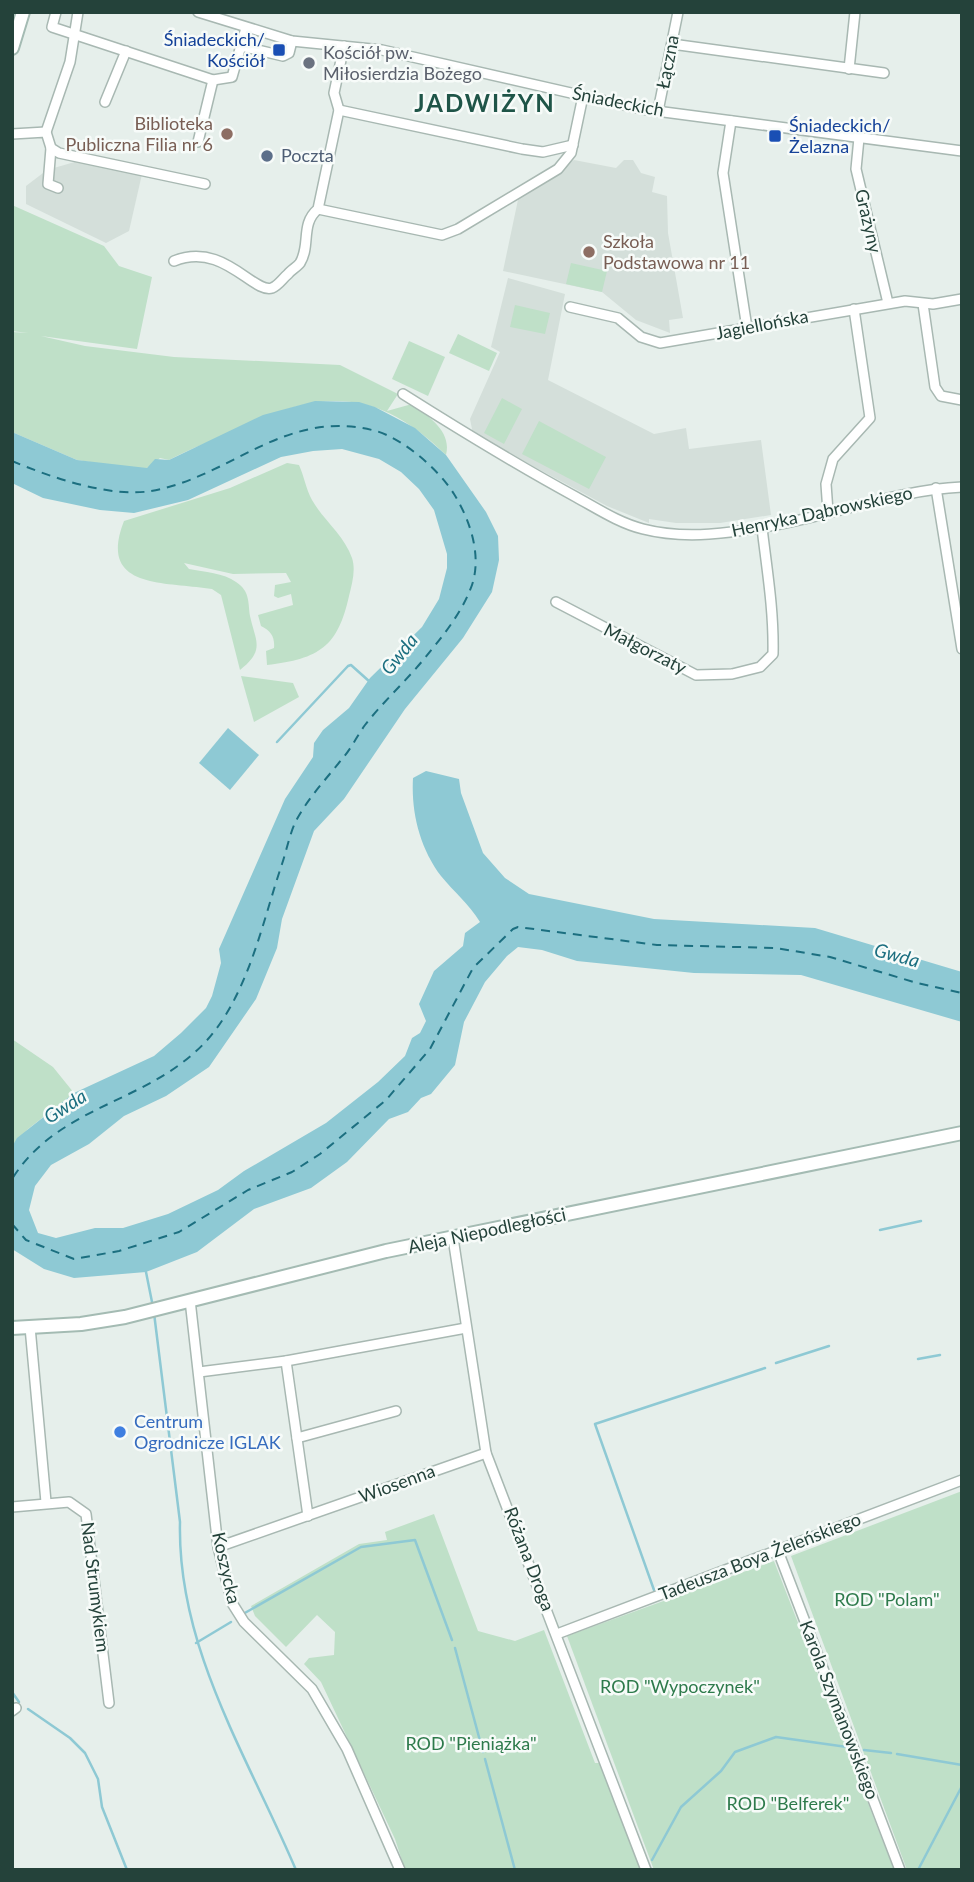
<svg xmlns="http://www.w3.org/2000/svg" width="974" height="1882" font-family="Lato,sans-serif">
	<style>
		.built { fill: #d4dfda }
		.green { fill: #bfe0c8 }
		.water { fill: #8ec9d4 }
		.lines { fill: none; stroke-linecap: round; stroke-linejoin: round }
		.stream { stroke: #8ec9d4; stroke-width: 2.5 }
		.ferry { stroke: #1c6f80; stroke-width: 2; stroke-dasharray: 9 7; stroke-linecap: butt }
		.street-casing { stroke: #a8b8b2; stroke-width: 12 }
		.secondary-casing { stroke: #a4bbb3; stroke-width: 16 }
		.street { stroke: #fff; stroke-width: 9 }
		.secondary { stroke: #fff; stroke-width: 12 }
		.transit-dot { fill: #1a4fb4; stroke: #f7fbf9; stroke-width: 2.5 }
		.worship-dot { fill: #6b7280; stroke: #f7fbf9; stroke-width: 2.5 }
		.education-dot { fill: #8d6e63; stroke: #f7fbf9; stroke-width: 2.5 }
		.service-dot { fill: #5c6f8a; stroke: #f7fbf9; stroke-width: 2.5 }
		.shop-dot { fill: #3f7fe0; stroke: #f7fbf9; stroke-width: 2.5 }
		.labels { text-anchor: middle; stroke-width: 5; stroke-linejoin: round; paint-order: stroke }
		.transit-label { font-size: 18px; fill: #164399; stroke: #f7fbf9; text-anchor: end }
		.worship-label { font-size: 18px; fill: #5b616d; stroke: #f7fbf9; text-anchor: start }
		.street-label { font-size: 18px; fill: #24423a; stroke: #f7fbf9 }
		.education-label { font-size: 18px; fill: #785e54; stroke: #f7fbf9; text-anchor: end }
		.service-label { font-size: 18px; fill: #4e5e75; stroke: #f7fbf9; text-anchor: start }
		.shop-label { font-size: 18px; fill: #366cbe; stroke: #f7fbf9; text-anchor: start }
		.park-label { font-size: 18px; fill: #2d7a4b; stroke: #f7fbf9 }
		.water-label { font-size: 19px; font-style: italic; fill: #1c6f80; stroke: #f7fbf9 }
		.district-label { font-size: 24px; font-weight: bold; letter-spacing: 2px; fill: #1f5548; stroke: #f7fbf9 }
	</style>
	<rect width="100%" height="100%" fill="#e6efeb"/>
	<!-- built -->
	<g class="built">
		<path d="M574,160l42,8 8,-8h9l8,13 14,4 -3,15 15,4 1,37 15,85 -14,2 1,13 -34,-13 -34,-28 -99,-21 16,-76z"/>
		<path d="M78,161l64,13 -13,57 -23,12 -80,-39v-18l21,-16z"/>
		<path d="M508,278l57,16 -17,86 106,54 32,-6 3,21 72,-9 10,75 -51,8h-44l-27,-4v4l-42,-17 -134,-72 -3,-15 30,-67 -9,-5z"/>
	</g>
	<!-- green -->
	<g class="green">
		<path d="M12,205l92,41 15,20 33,11 -15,72 -96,-13 44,10 89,11 166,8 58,29 -11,17 25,-7c17,13 40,27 34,51 -70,-68 -124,-66 -209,-26 -22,11 -46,19 -68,31l-9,-2 -13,10 -10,1 -60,-9 -65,-28v-100l16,1 -16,-2z"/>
		<path d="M571,263l36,8 -5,21 -36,-8z"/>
		<path d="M515,305l35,8 -5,21 -35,-7z"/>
		<path d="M458,334l39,19 -8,18 -40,-18z"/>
		<path d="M409,341l36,16 -17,39 -36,-17z"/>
		<path d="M502,398l20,11 -18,35 -20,-11z"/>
		<path d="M539,421l67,36 -17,32 -67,-35z"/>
		<path d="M287,463l12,2c5,11 7,24 13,35 12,21 32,35 40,58 4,12 0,26 -3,38 -11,50 -29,63 -82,69l-1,-14 8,-3c1,-11 -3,-17 -13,-22l-3,-11 35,-10 -2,-11 -13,4 -4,-2 1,-11 16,-3 -5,-9 -53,1 -49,-11 5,6c15,3 35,4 47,13 14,9 12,20 14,34 5,24 16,34 -10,54l-19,-75 -9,-6c-47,-8 -115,1 -88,-68l106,-33z"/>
		<path d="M241,676l52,7 6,14 -45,25z"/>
		<path d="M12,1039l41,28 21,26 -46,36 -16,18z"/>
		<path d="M962,1491v379h-55l-116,-314z"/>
		<path d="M434,1514l44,117 37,10 29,-11 51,133h6l40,107h-236l-10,-31 -74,-157 -17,-18 5,-6 25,-3 1,-23 -18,-17 -31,32 -31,-31 -4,-10 108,-62 28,-4 -2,-8z"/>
		<path d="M774,1561l120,309h-240l-87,-234z"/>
	</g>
	<!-- water -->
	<g class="water">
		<path d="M315,401l44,1 16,5 40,21 31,27 40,57 12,24 1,24 -7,32 -29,46 -58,71 -61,90 -30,32 -32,88 -5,29 -21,51 -47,68 -43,29 -42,20 -35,28 -38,21 -16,21 -6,24 9,23 18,5 39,-10h28l45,-14 50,-24 26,-19 82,-48 52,-41 27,-26 7,-18 8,-5 6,-12 -7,-17 15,-33 29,-25 2,-13 15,-11c-11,-18 -26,-30 -39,-46 -21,-28 -30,-63 -28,-98l13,-7 33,8 2,14 22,60 22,25 24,16 125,25 161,9 147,44v50l-161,-47 -107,-2 -117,-12 -35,-11 -24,-3 -11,9 -22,26 -21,40 -9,43 -24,29 -10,4 -13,14 -19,7 -42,43 -36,26 -57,21 -57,43 -51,20 -72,6 -30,-9 -32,-20v-102l5,-9 57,-45 80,-37 27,-23 25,-25 6,-12 9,-33 -2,-14 66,-150 28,-42 1,-14 9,-13 26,-22 21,-30 52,-51 17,-28 8,-31v-14l-13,-44 -15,-21 -18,-17 -22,-13 -37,-10 -29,2 -32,6 -93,43 -54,13 -34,-3 -57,-12 -31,-15v-51l65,28 70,8 8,-9 14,1 94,-45z"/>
		<path d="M228,728l31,27 -29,35 -31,-27z"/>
	</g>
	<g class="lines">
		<!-- stream -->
		<g class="stream">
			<path d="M277,742l71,-76 3,-1 19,17"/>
			<path d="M880,1230l41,-9"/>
			<path d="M146,1272l7,35"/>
			<path d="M154,1313l26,209c-3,126 68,235 116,348"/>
			<path d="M918,1359l22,-4"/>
			<path d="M776,1363l53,-17"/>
			<path d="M654,1590l-59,-166 170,-56"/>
			<path d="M243,1614l118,-67 54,-7 37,100"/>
			<path d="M196,1643l35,-21"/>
			<path d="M455,1648l28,104"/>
			<path d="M12,1692l7,10"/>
			<path d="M28,1709l42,29 15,15 13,26 4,28 25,63"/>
			<path d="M864,1750l27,3"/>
			<path d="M897,1754l65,11"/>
			<path d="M485,1759l30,111"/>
			<path d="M652,1860l29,-53 40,-36 14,-19 41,-15 71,10"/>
			<path d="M918,1870l44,-84"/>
		</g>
		<!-- ferry -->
		<g class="ferry">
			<path d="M12,461c38,16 98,37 139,30 81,-14 134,-84 225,-60 28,8 63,39 78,63 16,26 28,61 18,91 -10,28 -30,52 -48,74 -19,23 -41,43 -59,66 -8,11 -14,24 -23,34 -15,19 -33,38 -45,60 -7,13 -10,30 -15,45 -21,62 -36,144 -88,189 -57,51 -138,56 -182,126"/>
			<path d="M12,1224l14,16 48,19 45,-8 60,-19 69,-42 44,-18 28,-18 66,-54 44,-51 43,-81 40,-39 5,-2 139,18 119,3 54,9 87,26 45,10"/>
		</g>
		<!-- street casing -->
		<g class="street-casing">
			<g id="street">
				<path d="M56,12l-4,15 161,53 19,-3 14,-49"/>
				<path d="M198,12l94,29 90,9 259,59 321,42"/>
				<path d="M672,44l212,29"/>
				<path d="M241,46l42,10 6,-3 3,-12"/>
				<path d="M849,69l6,-57"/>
				<path d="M105,102l21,-51"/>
				<path d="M339,110l183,39 21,3 30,-7"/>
				<path d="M658,111l20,-99"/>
				<path d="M731,121l-8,52 24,155"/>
				<path d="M46,132l24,-70 8,-50"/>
				<path d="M12,134l34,-2 5,16 8,5 146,31"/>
				<path d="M859,138l-3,31 32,134"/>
				<path d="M198,142l15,-62"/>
				<path d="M51,148l-3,36 10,4"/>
				<path d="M318,209l124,26 16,-6 100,-60 13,-16 12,-57"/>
				<path d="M174,261c49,-20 79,33 98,27 7,-3 10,-9 16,-14 3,-4 9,-7 12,-11 11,-18 0,-39 18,-54l21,-99 -5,-17 10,-47"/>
				<path d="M923,304l12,83 6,9 21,4"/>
				<path d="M570,307l48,11 23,19 19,6 245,-42 28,3 29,-5"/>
				<path d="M403,394c57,36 114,71 173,103 22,12 43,26 67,32 43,11 89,4 132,-4 63,-11 122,-35 187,-38"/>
				<path d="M936,488l26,161"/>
				<path d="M828,512l-2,-28 7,-25 37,-41 -16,-109"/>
				<path d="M556,602l140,73 36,-1 28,-7 13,-13c1,-43 -6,-84 -11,-126"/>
				<path d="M453,1238l33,215 160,417"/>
				<path d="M190,1300l28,247 14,56 12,19 68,67 35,60 53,121"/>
				<path d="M30,1327l16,175"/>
				<path d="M286,1361l22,155"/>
				<path d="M199,1372l87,-11 180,-33"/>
				<path d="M297,1438l99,-27"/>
				<path d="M12,1507l57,-5 17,12 23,189"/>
				<path d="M218,1547l268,-94"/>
				<path d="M778,1551l122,319"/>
				<path d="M557,1634l405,-154"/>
				<path d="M12,1711l4,-3"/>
			</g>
		</g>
		<!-- secondary casing -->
		<g class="secondary-casing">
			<g id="secondary">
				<path d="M12,48l11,-36"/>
				<path d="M12,1328l69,-4 44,-7 261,-66 576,-118"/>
			</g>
		</g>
		<!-- street -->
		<use href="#street" class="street"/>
		<!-- secondary -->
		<use href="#secondary" class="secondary"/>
	</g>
	<!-- markers -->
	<g class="transit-dot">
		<rect x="272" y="43" width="14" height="14" rx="3.5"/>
		<rect x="768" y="129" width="14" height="14" rx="3.5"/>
	</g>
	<circle class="worship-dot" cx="309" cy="63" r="7"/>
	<g class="education-dot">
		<circle cx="227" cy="134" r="7"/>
		<circle cx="589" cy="252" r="7"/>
	</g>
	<circle class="service-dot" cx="267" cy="156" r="7"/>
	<circle class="shop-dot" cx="120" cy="1432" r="7"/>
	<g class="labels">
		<!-- transit labels -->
		<g class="transit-label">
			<text x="265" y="46">Śniadeckich/<tspan x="265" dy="21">Kościół</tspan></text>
			<text x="789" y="132" text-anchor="start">Śniadeckich/<tspan x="789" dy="21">Żelazna</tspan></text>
		</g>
		<!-- worship labels -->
		<g class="worship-label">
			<text x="323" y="59">Kościół pw.<tspan x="323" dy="21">Miłosierdzia Bożego</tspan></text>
		</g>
		<!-- street labels -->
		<g class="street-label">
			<text transform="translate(668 62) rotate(-79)" y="6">Łączna</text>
			<text transform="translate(618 102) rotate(11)" y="6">Śniadeckich</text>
			<text transform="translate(868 221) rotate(77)" y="6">Grażyny</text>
			<text transform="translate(762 325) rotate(-11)" y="6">Jagiellońska</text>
			<text transform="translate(822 512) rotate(-12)" y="6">Henryka Dąbrowskiego</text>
			<text transform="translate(645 649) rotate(27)" y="6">Małgorzaty</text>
			<text transform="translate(487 1231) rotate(-12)" y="6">Aleja Niepodległości</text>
			<text transform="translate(397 1484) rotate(-20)" y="6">Wiosenna</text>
			<text transform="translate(760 1557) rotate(-21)" y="6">Tadeusza Boya Żeleńskiego</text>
			<text transform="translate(529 1559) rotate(69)" y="6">Różana Droga</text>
			<text transform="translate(226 1568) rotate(77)" y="6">Koszycka</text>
			<text transform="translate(95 1587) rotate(83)" y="6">Nad Strumykiem</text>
			<text transform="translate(839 1710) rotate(69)" y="6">Karola Szymanowskiego</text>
		</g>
		<!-- education labels -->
		<g class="education-label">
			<text x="213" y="130">Biblioteka<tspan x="213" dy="21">Publiczna Filia nr 6</tspan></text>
			<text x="603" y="248" text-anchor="start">Szkoła<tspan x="603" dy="21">Podstawowa nr 11</tspan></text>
		</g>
		<!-- service labels -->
		<g class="service-label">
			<text x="281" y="162">Poczta</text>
		</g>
		<!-- shop labels -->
		<g class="shop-label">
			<text x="134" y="1428">Centrum<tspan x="134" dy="21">Ogrodnicze IGLAK</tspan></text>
		</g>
		<!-- park labels -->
		<g class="park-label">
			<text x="887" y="1606">ROD "Polam"</text>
			<text x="680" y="1693">ROD "Wypoczynek"</text>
			<text x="471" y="1750">ROD "Pieniążka"</text>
			<text x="788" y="1810">ROD "Belferek"</text>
		</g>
		<!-- water labels -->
		<g class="water-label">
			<text transform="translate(399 654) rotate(-51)" y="7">Gwda</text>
			<text transform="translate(897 955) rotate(15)" y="7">Gwda</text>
			<text transform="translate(65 1106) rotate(-32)" y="7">Gwda</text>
		</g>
		<!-- district labels -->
		<g class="district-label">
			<text x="485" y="112">JADWIŻYN</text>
		</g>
	</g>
	<!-- border -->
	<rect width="974" height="1882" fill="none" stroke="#24423a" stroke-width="28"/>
</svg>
